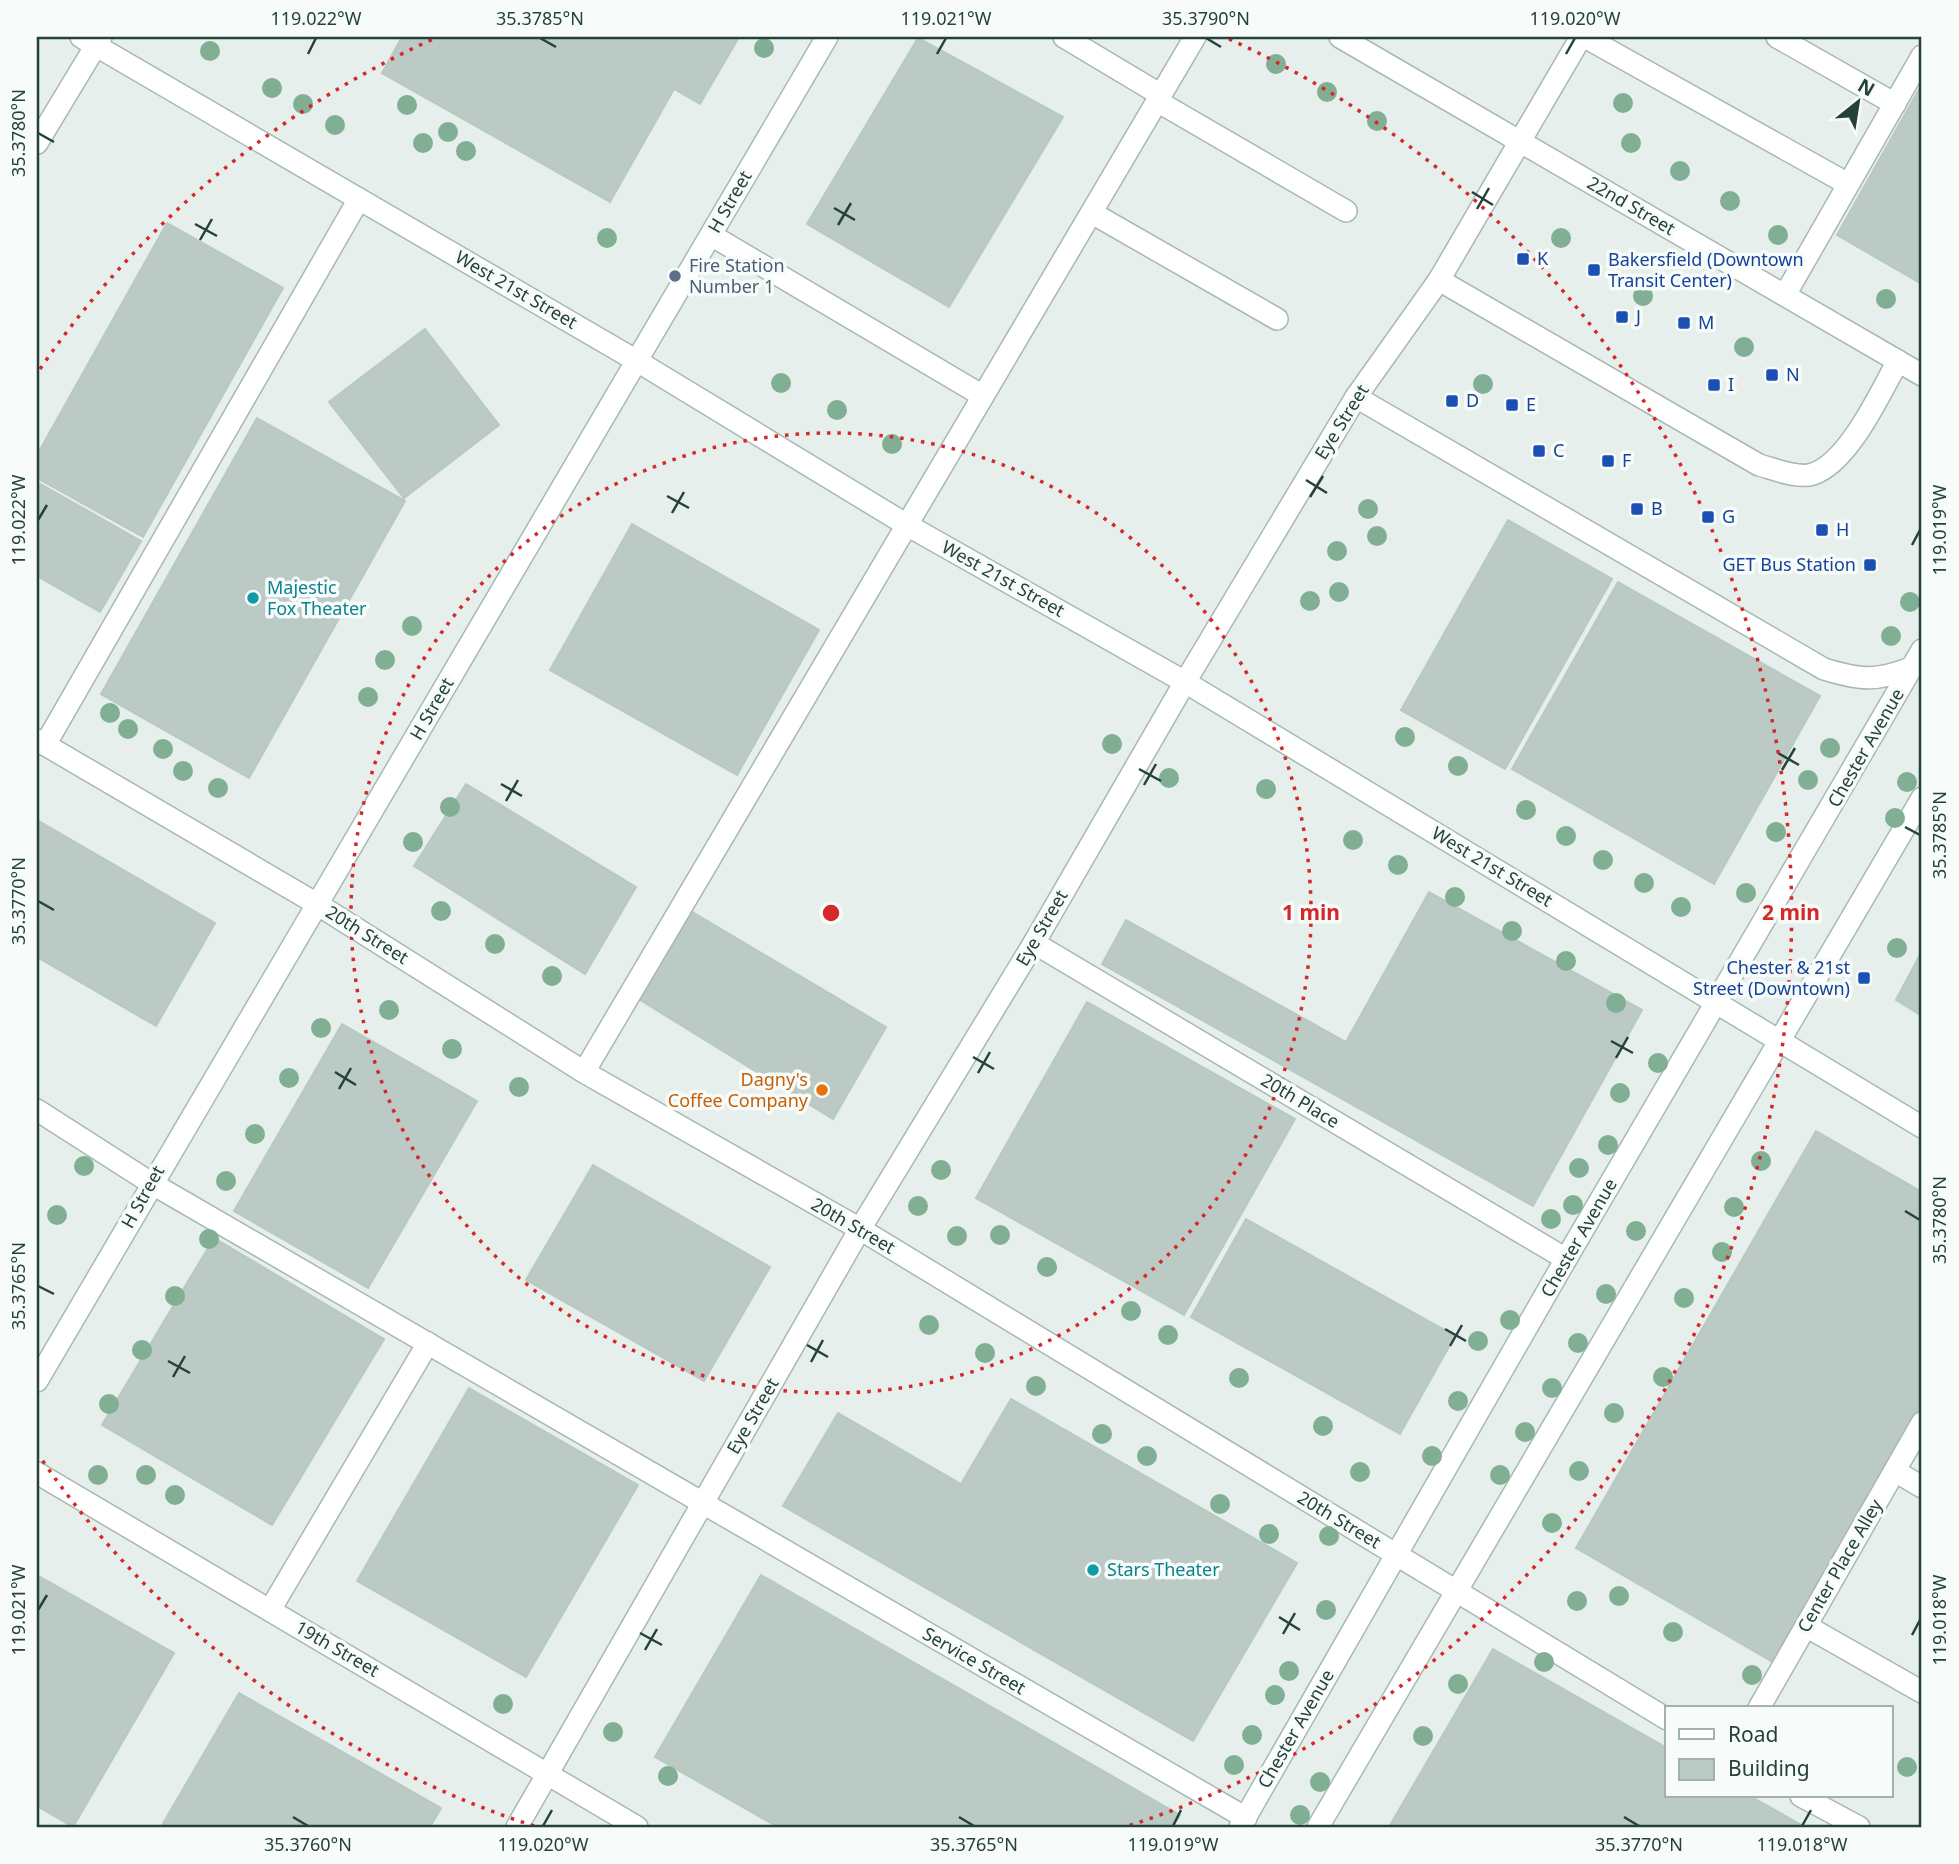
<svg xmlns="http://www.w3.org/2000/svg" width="1959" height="1864" font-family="'Noto Sans',sans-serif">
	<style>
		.building { fill: #bbcac4; stroke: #b8c9c2; stroke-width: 2 }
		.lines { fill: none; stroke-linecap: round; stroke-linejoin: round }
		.lane-casing { stroke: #a8b8b2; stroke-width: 24 }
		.street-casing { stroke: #a8b8b2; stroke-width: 24 }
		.secondary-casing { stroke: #a4bbb3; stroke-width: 24 }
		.lane { stroke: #fff; stroke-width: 21 }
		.street { stroke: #fff; stroke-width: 21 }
		.secondary { stroke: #fff; stroke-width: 21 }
		.tree { fill: #80af93 }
		.ticks { fill: none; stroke: #24423a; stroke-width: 2.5 }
		.ring { fill: none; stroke: #d62828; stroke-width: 3.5; stroke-dasharray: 3.5 7 }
		.transit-dot { fill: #1a4fb4; stroke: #f7fbf9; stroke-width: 2.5 }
		.service-dot { fill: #5c6f8a; stroke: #f7fbf9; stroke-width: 2.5 }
		.culture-dot { fill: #0f9aa8; stroke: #f7fbf9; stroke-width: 2.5 }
		.food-dot { fill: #e8710a; stroke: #f7fbf9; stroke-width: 2.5 }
		.labels { text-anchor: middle; stroke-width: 7; stroke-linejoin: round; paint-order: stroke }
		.street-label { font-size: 18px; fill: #24423a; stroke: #f7fbf9 }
		.transit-label { font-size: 18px; fill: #164399; stroke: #f7fbf9; text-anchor: start }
		.service-label { font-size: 18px; fill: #4e5e75; stroke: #f7fbf9; text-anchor: start }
		.culture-label { font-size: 18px; fill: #0d838f; stroke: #f7fbf9; text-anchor: start }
		.food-label { font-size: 18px; fill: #c56008; stroke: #f7fbf9; text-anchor: end }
		.centre { fill: #d62828; stroke: #f7fbf9; stroke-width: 3.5 }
		.ring-label { font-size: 21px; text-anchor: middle; font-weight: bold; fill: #d62828; stroke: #f7fbf9; stroke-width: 7; stroke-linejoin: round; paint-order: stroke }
		.neatline { fill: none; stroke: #24423a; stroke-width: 2.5 }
		.ticks-label { font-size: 18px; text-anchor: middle; fill: #24423a }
	</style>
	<rect width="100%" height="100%" fill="#e6efeb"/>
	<!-- building -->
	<g class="building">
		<path d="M402,37h337l-39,67 -26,-15 -64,113 -228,-129z"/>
		<path d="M918,38l145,79 -114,190 -142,-83z"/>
		<path d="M1922,84v200l-85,-49z"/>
		<path d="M167,223l116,65 -140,249 -106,-59v-23z"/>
		<path d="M425,329l74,96 -95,73 -75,-96z"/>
		<path d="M257,418l148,83 -156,277 -148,-84z"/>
		<path d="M37,482l104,59 -41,71 -63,-36z"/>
		<path d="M1508,520l104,59 -107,190 -104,-59z"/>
		<path d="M632,524l187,106 -82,145 -187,-105z"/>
		<path d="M1618,582l202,114 -106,188 -202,-115z"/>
		<path d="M466,784l170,103 -51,87 -171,-108z"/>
		<path d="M37,820l178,103 -59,103 -119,-69z"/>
		<path d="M1429,892l213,118 -109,196 -431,-242 24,-44 220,122z"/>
		<path d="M689,910l197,117 -53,92 -196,-121z"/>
		<path d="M1922,951v65l-26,-16z"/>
		<path d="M1087,1002l208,117 -111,196 -208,-117z"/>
		<path d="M342,1024l135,77 -109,187 -134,-77z"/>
		<path d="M1816,1131l106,61v217l-146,255 -200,-116z"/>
		<path d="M593,1165l177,102 -66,114 -178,-101z"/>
		<path d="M1246,1219l209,117 -55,98 -209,-117z"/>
		<path d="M214,1238l170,101 -112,186 -170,-100z"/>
		<path d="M469,1388l169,97 -112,192 -169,-96z"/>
		<path d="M1011,1399l286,164 -104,178 -410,-235 55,-93 123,71z"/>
		<path d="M37,1575l137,78 -101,174 -36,-21z"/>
		<path d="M761,1575l419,240 -8,12h-394l-123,-70z"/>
		<path d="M1493,1649l174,99v48h83l55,31h-416z"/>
		<path d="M239,1693l202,115 -11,19h-269z"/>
	</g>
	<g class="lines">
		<!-- lane casing -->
		<g class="lane-casing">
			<g id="lane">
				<path d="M1064,37l97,58"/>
				<path d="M1585,37l263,147"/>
				<path d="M1777,37l118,67"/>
				<path d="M1157,101l189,110"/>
				<path d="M1092,213l185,106"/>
				<path d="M711,235l272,161"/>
				<path d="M1439,280l320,185c15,4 39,14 54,9 36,-12 67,-81 85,-113"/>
				<path d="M1785,295l137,-239"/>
				<path d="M1356,397l468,272c36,11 53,13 89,-2"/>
				<path d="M45,745l314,-546"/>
				<path d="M1034,943l532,316"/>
				<path d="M584,1072l611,-1035"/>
				<path d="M37,1110l114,73 1095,635"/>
				<path d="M1895,1471l27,16"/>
				<path d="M270,1610l158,-267"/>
				<path d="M1806,1626l116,66"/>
				<path d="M1759,1708l163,-285"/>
			</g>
		</g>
		<!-- street casing -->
		<g class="street-casing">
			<g id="street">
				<path d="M1340,37l582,338"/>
				<path d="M37,143l64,-106"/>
				<path d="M37,740l280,164 267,168 276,157 807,490"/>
				<path d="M37,1473l600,354"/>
				<path d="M1801,1796l58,31"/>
				<path d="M517,1827l343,-598 174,-286 151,-261 171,-285 83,-117 142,-243"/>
			</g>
		</g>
		<!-- secondary casing -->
		<g class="secondary-casing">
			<g id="secondary">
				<path d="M81,37l556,324 270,164 278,157 737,445"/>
				<path d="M37,1381l790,-1344"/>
				<path d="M1240,1827l326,-568 356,-609"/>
				<path d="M1318,1827l604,-1029"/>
			</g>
		</g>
		<!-- lane -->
		<use href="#lane" class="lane"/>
		<!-- street -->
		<use href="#street" class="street"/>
		<!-- secondary -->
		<use href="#secondary" class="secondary"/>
	</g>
	<!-- trees -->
	<g class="tree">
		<circle cx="764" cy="48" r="10"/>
		<circle cx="210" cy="51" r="10"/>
		<circle cx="1276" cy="64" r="10"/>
		<circle cx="272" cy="88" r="10"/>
		<circle cx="1327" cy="92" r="10"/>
		<circle cx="1623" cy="103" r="10"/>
		<circle cx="303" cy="104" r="10"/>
		<circle cx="407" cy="105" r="10"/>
		<circle cx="1377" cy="121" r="10"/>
		<circle cx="335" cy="125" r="10"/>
		<circle cx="448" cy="132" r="10"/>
		<circle cx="423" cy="143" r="10"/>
		<circle cx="1631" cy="143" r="10"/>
		<circle cx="466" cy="151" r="10"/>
		<circle cx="1680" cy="171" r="10"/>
		<circle cx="1730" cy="201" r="10"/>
		<circle cx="1778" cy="235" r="10"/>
		<circle cx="607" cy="238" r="10"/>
		<circle cx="1561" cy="238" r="10"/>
		<circle cx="1643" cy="296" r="10"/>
		<circle cx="1886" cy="299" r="10"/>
		<circle cx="1744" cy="347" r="10"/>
		<circle cx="781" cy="383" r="10"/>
		<circle cx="1483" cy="384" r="10"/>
		<circle cx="837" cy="410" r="10"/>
		<circle cx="892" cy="444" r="10"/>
		<circle cx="1368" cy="509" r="10"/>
		<circle cx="1377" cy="536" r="10"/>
		<circle cx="1337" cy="551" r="10"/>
		<circle cx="1339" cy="592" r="10"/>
		<circle cx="1310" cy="601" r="10"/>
		<circle cx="1910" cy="602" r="10"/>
		<circle cx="412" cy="626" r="10"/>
		<circle cx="1891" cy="636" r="10"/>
		<circle cx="385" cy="660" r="10"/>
		<circle cx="368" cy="697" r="10"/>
		<circle cx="110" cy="713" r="10"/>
		<circle cx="128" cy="729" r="10"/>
		<circle cx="1405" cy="737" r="10"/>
		<circle cx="1112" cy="744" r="10"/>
		<circle cx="1830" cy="748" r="10"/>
		<circle cx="163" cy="749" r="10"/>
		<circle cx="1458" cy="766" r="10"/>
		<circle cx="183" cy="771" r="10"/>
		<circle cx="1169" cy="778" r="10"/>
		<circle cx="1808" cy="780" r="10"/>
		<circle cx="1907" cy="782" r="10"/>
		<circle cx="218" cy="788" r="10"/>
		<circle cx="1266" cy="789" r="10"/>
		<circle cx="450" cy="807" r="10"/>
		<circle cx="1526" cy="810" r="10"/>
		<circle cx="1895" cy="818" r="10"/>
		<circle cx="1776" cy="832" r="10"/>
		<circle cx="1566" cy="836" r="10"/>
		<circle cx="1353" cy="840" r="10"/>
		<circle cx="413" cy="842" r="10"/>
		<circle cx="1603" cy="860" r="10"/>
		<circle cx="1398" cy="865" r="10"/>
		<circle cx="1644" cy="883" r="10"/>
		<circle cx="1746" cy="893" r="10"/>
		<circle cx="1455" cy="897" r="10"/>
		<circle cx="1681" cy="907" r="10"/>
		<circle cx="441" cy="911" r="10"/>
		<circle cx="1512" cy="931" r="10"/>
		<circle cx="495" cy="944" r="10"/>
		<circle cx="1897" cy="948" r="10"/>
		<circle cx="1566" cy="961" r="10"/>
		<circle cx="552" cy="976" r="10"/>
		<circle cx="1616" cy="1003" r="10"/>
		<circle cx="389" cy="1010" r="10"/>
		<circle cx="321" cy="1028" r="10"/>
		<circle cx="452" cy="1049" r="10"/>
		<circle cx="1658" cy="1063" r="10"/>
		<circle cx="289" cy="1078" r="10"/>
		<circle cx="519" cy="1087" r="10"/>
		<circle cx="1620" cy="1093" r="10"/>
		<circle cx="255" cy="1134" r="10"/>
		<circle cx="1608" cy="1145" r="10"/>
		<circle cx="1761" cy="1161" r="10"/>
		<circle cx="84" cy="1166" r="10"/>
		<circle cx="1579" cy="1168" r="10"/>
		<circle cx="941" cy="1170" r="10"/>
		<circle cx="226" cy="1181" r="10"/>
		<circle cx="1573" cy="1205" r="10"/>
		<circle cx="918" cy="1206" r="10"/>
		<circle cx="1734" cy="1207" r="10"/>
		<circle cx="57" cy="1215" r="10"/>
		<circle cx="1551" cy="1219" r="10"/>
		<circle cx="1636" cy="1231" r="10"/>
		<circle cx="1000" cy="1235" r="10"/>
		<circle cx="957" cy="1236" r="10"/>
		<circle cx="209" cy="1239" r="10"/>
		<circle cx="1722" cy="1252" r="10"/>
		<circle cx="1047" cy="1267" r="10"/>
		<circle cx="1606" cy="1294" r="10"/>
		<circle cx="175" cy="1296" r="10"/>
		<circle cx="1684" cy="1298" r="10"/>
		<circle cx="1131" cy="1311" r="10"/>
		<circle cx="1510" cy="1320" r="10"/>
		<circle cx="929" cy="1325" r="10"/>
		<circle cx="1168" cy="1335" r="10"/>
		<circle cx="1478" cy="1341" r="10"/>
		<circle cx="1578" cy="1343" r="10"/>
		<circle cx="142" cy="1350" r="10"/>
		<circle cx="985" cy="1353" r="10"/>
		<circle cx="1663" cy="1377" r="10"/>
		<circle cx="1239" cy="1378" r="10"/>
		<circle cx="1036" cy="1386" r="10"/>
		<circle cx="1552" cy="1388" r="10"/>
		<circle cx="1458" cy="1401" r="10"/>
		<circle cx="109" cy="1404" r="10"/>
		<circle cx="1614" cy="1413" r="10"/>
		<circle cx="1323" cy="1426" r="10"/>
		<circle cx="1525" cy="1432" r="10"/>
		<circle cx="1102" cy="1434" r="10"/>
		<circle cx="1147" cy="1456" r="10"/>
		<circle cx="1432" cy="1456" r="10"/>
		<circle cx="1579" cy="1471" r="10"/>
		<circle cx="1360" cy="1472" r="10"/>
		<circle cx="98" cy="1475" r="10"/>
		<circle cx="146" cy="1475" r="10"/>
		<circle cx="1500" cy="1475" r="10"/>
		<circle cx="175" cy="1495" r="10"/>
		<circle cx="1220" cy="1504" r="10"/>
		<circle cx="1552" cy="1523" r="10"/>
		<circle cx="1269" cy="1534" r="10"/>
		<circle cx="1329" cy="1536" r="10"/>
		<circle cx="1619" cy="1596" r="10"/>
		<circle cx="1577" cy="1601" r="10"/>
		<circle cx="1326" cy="1610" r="10"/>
		<circle cx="1673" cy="1632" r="10"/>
		<circle cx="1544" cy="1662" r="10"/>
		<circle cx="1289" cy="1671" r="10"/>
		<circle cx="1752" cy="1675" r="10"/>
		<circle cx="1458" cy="1684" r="10"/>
		<circle cx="1275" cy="1695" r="10"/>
		<circle cx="503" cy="1704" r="10"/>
		<circle cx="613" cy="1732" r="10"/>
		<circle cx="1252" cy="1735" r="10"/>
		<circle cx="1423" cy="1736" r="10"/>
		<circle cx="1234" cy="1765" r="10"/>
		<circle cx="1907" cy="1767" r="10"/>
		<circle cx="668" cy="1776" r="10"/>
		<circle cx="1320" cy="1782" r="10"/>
		<circle cx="1300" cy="1815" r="10"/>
	</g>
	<!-- ticks -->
	<path class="ticks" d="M540,38l16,9M1206,38l15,9M308,54l8,-16M937,54l9,-16M1566,54l9,-16M38,133l16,9M1472,192l21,13M834,208l21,12M1477,209l12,-21M195,224l22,12M838,225l13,-22M200,240l12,-21M1306,480l21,13M667,496l22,12M1310,497l13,-21M672,513l12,-21M38,520l9,-15M1912,545l8,-15M1778,753l21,12M1139,769l22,12M1782,770l13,-22M501,784l21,12M1144,785l12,-21M506,801l12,-21M1905,827l15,8M38,901l16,9M1611,1041l22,12M973,1057l21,12M1616,1058l12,-21M335,1072l21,13M978,1073l12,-21M339,1089l12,-21M1905,1211l15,9M38,1286l16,8M1445,1329l21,12M807,1345l21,12M1450,1346l12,-21M168,1361l22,12M811,1362l12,-22M173,1377l12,-21M38,1610l9,-15M1279,1617l21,13M640,1633l22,12M1283,1634l12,-21M1912,1635l8,-15M645,1650l12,-21M293,1817l15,9M959,1817l15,9M1624,1817l15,9M543,1826l9,-16M1173,1826l8,-16M1802,1826l9,-16"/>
	<!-- distance rings -->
	<g class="ring">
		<circle cx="831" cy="913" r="480"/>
		<path d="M534 1826A960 960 0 0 1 40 1457M40 369A960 960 0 0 1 433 39M1229 39A960 960 0 0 1 1128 1826"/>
	</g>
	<!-- markers -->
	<g class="transit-dot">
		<rect x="1516" y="252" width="14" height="14" rx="3.5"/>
		<rect x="1587" y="263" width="14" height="14" rx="3.5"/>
		<rect x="1615" y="310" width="14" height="14" rx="3.5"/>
		<rect x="1677" y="316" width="14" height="14" rx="3.5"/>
		<rect x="1765" y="368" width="14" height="14" rx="3.5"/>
		<rect x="1707" y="378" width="14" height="14" rx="3.5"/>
		<rect x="1445" y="394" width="14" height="14" rx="3.5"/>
		<rect x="1505" y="398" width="14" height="14" rx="3.5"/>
		<rect x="1532" y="444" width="14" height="14" rx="3.5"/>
		<rect x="1601" y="454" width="14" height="14" rx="3.5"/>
		<rect x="1630" y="502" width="14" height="14" rx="3.5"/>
		<rect x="1701" y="510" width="14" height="14" rx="3.5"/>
		<rect x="1815" y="523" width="14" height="14" rx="3.5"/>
		<rect x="1863" y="558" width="14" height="14" rx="3.5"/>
		<rect x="1857" y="971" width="14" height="14" rx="3.5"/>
	</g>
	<circle class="service-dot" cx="675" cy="276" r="7"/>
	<g class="culture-dot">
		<circle cx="253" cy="598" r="7"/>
		<circle cx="1093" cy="1570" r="7"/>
	</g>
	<circle class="food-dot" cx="822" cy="1090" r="7"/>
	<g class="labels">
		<!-- street labels -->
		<g class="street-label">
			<text transform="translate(730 202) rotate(-60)" y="6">H Street</text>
			<text transform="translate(1631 206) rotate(30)" y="6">22nd Street</text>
			<text transform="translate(516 290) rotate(30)" y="6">West 21st Street</text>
			<text transform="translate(1342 422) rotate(-58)" y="6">Eye Street</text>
			<text transform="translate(1003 579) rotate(29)" y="6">West 21st Street</text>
			<text transform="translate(432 709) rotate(-60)" y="6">H Street</text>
			<text transform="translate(1866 748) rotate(-60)" y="6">Chester Avenue</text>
			<text transform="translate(1492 867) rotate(31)" y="6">West 21st Street</text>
			<text transform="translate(1042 928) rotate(-60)" y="6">Eye Street</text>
			<text transform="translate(367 935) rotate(32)" y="6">20th Street</text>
			<text transform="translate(1300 1101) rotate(31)" y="6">20th Place</text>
			<text transform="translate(143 1197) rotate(-61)" y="6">H Street</text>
			<text transform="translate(853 1226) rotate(30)" y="6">20th Street</text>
			<text transform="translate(1579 1238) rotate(-60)" y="6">Chester Avenue</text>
			<text transform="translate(753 1416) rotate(-60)" y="6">Eye Street</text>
			<text transform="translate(1339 1520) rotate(31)" y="6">20th Street</text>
			<text transform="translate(1840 1566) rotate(-60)" y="6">Center Place Alley</text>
			<text transform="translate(337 1649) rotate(30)" y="6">19th Street</text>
			<text transform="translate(974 1661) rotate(30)" y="6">Service Street</text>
			<text transform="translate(1296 1729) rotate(-60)" y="6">Chester Avenue</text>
		</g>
		<!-- transit labels -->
		<g class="transit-label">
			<text x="1537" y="265">K</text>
			<text x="1608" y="266">Bakersfield (Downtown<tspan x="1608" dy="21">Transit Center)</tspan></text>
			<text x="1636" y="323">J</text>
			<text x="1698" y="329">M</text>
			<text x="1786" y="381">N</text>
			<text x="1728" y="391">I</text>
			<text x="1466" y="407">D</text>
			<text x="1526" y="411">E</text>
			<text x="1553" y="457">C</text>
			<text x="1622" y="467">F</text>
			<text x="1651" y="515">B</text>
			<text x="1722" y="523">G</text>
			<text x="1836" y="536">H</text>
			<text x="1856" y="571" text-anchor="end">GET Bus Station</text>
			<text x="1850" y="974" text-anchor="end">Chester &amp; 21st<tspan x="1850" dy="21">Street (Downtown)</tspan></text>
		</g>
		<!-- service labels -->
		<g class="service-label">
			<text x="689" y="272">Fire Station<tspan x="689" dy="21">Number 1</tspan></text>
		</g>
		<!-- culture labels -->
		<g class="culture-label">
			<text x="267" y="594">Majestic<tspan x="267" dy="21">Fox Theater</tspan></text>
			<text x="1107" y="1576">Stars Theater</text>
		</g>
		<!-- food labels -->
		<g class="food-label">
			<text x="808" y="1086">Dagny's<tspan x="808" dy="21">Coffee Company</tspan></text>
		</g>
	</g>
	<circle cx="831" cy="913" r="10" class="centre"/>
	<g class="ring-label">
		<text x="1311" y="920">1 min</text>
		<text x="1791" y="920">2 min</text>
	</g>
	<!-- border -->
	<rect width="1959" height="1864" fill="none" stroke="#f7fbf9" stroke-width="77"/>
	<!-- legend -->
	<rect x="1665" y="1706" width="228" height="91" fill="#f7fbf9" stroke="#a3b1ad" stroke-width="2"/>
	<rect x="1679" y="1729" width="35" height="10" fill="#ffffff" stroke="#a3b1ad" stroke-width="2"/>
	<text x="1728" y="1742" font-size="21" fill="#24423a">Road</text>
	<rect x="1679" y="1759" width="35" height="21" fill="#bbcac4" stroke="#a3b1ad" stroke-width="2"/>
	<text x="1728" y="1776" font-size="21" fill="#24423a">Building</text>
	<!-- north arrow -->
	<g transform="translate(1858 102) rotate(30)" stroke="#f7fbf9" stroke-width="5" paint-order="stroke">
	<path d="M0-5L12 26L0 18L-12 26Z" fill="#24423a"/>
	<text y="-10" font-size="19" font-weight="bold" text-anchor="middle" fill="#24423a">N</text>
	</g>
	<rect x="38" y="38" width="1882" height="1788" class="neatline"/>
	<g class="ticks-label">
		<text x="316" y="25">119.022°W</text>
		<text x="540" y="25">35.3785°N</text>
		<text x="946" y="25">119.021°W</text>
		<text x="1206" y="25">35.3790°N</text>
		<text x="1575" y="25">119.020°W</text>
		<text transform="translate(19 133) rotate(-90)" y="6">35.3780°N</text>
		<text transform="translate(19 520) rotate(-90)" y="6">119.022°W</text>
		<text transform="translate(1940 530) rotate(-90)" y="6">119.019°W</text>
		<text transform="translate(1940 835) rotate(-90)" y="6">35.3785°N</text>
		<text transform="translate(19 901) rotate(-90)" y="6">35.3770°N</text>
		<text transform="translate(1940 1220) rotate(-90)" y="6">35.3780°N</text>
		<text transform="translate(19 1286) rotate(-90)" y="6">35.3765°N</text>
		<text transform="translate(19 1610) rotate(-90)" y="6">119.021°W</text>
		<text transform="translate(1940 1620) rotate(-90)" y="6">119.018°W</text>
		<text x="308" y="1851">35.3760°N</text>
		<text x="543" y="1851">119.020°W</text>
		<text x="974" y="1851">35.3765°N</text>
		<text x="1173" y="1851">119.019°W</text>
		<text x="1639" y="1851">35.3770°N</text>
		<text x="1802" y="1851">119.018°W</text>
	</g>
</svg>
